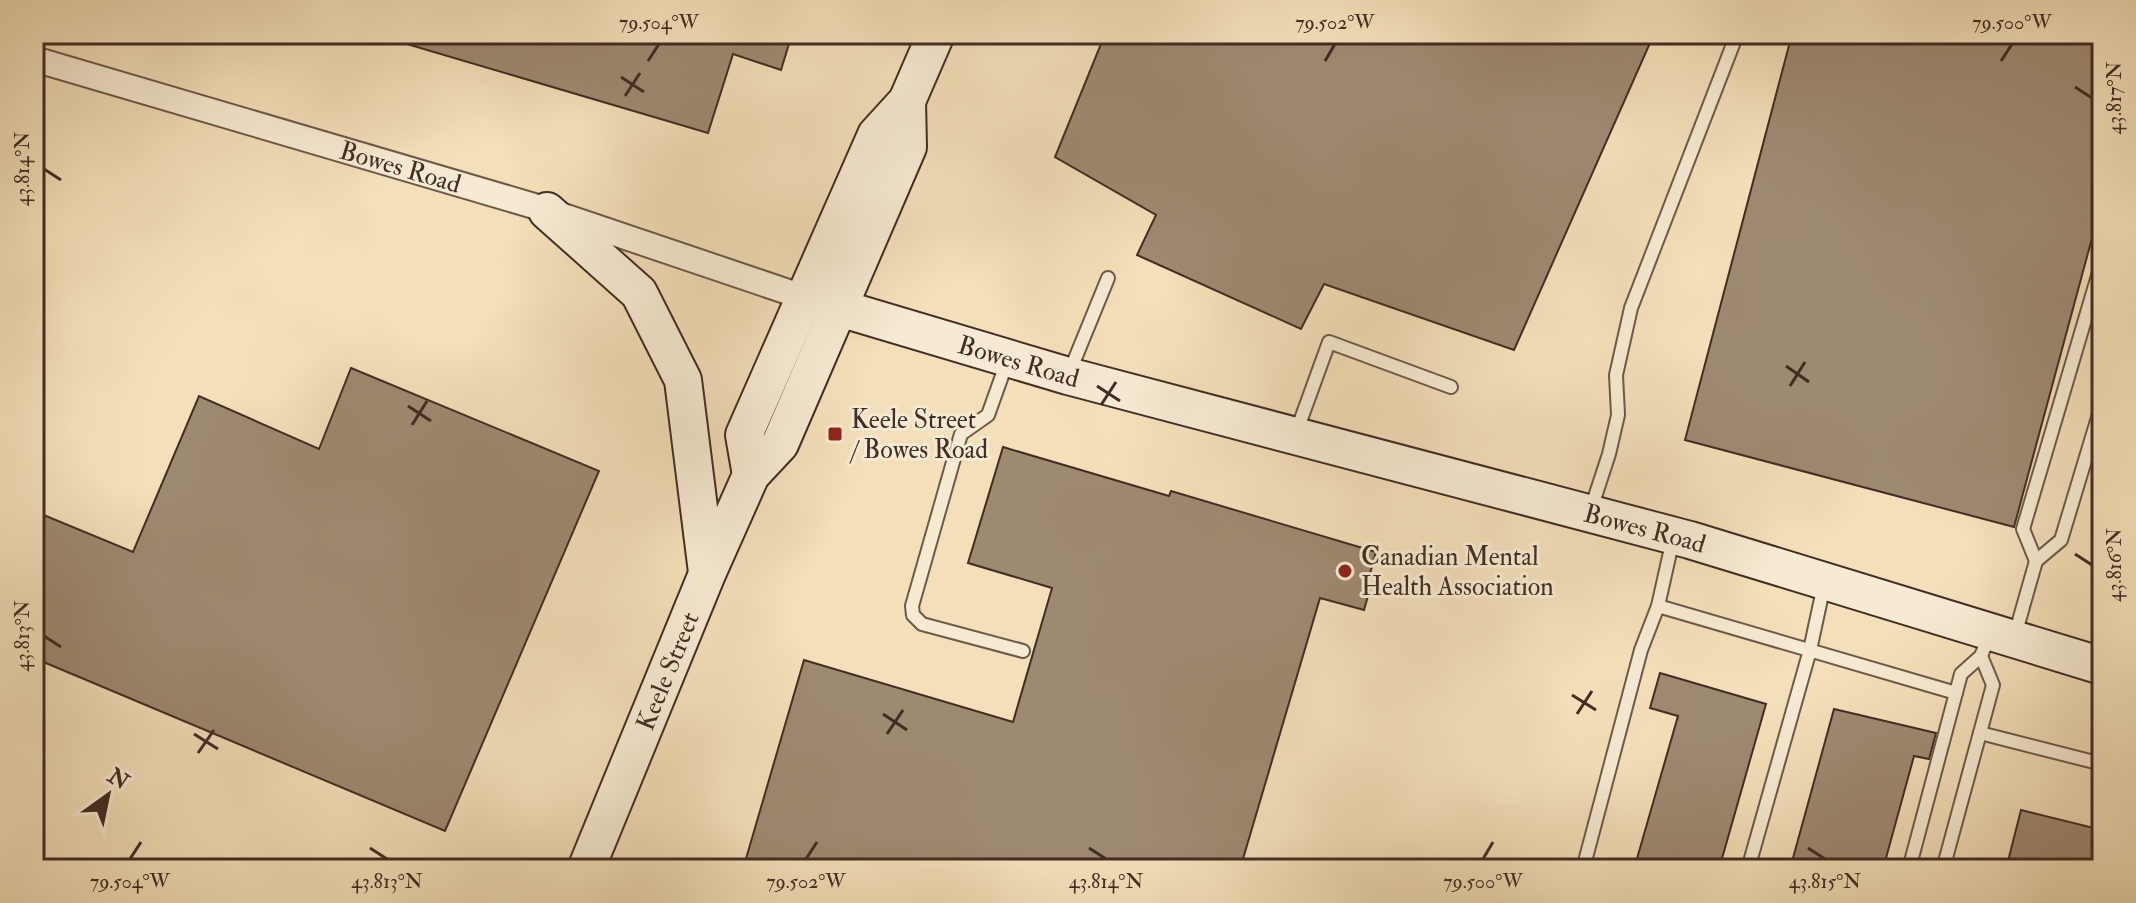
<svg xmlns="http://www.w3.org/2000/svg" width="2136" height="903" font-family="'IM FELL Double Pica',serif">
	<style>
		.building { fill: #9e8971; stroke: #422c24; stroke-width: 2 }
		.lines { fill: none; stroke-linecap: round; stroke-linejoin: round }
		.lane-casing { stroke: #6e5949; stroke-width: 16 }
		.street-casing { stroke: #6e5949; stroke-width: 28 }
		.secondary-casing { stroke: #422c24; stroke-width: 40 }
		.lane { stroke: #f7ead2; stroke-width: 12 }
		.street { stroke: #f7ead2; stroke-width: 24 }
		.secondary { stroke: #f7ead2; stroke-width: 36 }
		.ticks { fill: none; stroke: #422c24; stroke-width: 3 }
		.poi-dot { fill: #8f2418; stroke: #f7ead2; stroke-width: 3 }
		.labels { text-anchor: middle; stroke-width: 6; stroke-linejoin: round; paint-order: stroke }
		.street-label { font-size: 26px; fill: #422c24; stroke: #f7ead2 }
		.poi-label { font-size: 26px; fill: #422c24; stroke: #f7ead2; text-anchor: start }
		.neatline { fill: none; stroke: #422c24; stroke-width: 3 }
		.ticks-label { font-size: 20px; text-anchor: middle; fill: #422c24 }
	</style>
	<rect width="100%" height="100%" fill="#f3dfb9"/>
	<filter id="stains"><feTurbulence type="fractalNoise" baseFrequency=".0025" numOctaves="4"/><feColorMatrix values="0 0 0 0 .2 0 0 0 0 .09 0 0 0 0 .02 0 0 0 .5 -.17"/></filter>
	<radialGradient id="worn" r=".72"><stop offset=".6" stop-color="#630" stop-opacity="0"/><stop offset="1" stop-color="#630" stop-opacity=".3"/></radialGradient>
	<!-- building -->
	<g class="building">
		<path d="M391,34h401l-11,36 -48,-16 -25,79 -318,-94z"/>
		<path d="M1105,34h549l-140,316 -190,-66 -23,45 -164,-74 19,-40 -101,-58z"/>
		<path d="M1792,34h310v167l-88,326 -329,-87z"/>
		<path d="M351,368l248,103 -154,360 -411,-173v-147l99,41 66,-156 120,53z"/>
		<path d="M1003,447l166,49 2,-5 205,61 -10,36 4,1 -6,21 -44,-12 -80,271h-497l61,-209 209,62 39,-134 -84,-25z"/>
		<path d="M1660,673l106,31 -47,165h-85l44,-153 -28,-8z"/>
		<path d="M1834,709l102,24 -7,26 -15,-3 -31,113h-93z"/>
		<path d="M2021,810l81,20v39h-96z"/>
	</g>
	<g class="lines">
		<!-- lane casing -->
		<g class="lane-casing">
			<g id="lane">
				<path d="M1008,359l-20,56 -27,19 -49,172 1,9 9,9 101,27"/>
				<path d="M1070,371l38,-93"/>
				<path d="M1296,433l33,-91 122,45"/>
				<path d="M1591,509l18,-55 9,-39 -2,-40 15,-67 106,-274"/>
				<path d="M2036,561l25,-21 41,-136"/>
				<path d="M1658,606l298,87"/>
				<path d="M2015,635l21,-74 -13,-32 79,-267"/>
				<path d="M1980,733l122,31"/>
				<path d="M1583,869l58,-219 17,-44 15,-67"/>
				<path d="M1748,869l62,-219 14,-65"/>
				<path d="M1909,869l52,-195 20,-18 9,-22"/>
				<path d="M1943,869l50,-184 -12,-29"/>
			</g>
		</g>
		<!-- street casing -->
		<g class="street-casing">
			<g id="street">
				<path id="s1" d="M34,59l500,147 272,92"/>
			</g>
		</g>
		<!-- secondary casing -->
		<g class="secondary-casing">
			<g id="secondary">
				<path d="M547,211l92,82 44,87 24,192"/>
				<path id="s2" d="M806,298l262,78 622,164 412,126"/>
				<path d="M751,475l-7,-40 132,-300 31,-34 29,-67"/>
				<path id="s3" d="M586,869l121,-295 44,-99 29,-31 128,-297 -1,-46"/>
			</g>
		</g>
		<!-- lane -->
		<use href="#lane" class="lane"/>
		<!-- street -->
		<use href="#street" class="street"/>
		<!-- secondary -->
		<use href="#secondary" class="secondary"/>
	</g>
	<!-- ticks -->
	<path class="ticks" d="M648,61l11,-17M1325,61l10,-17M2001,61l11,-17M621,77l23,15M2075,87l17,11M625,96l15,-23M44,169l17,11M1786,366l23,16M1097,386l23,15M1790,386l15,-24M1101,405l15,-23M408,406l23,15M412,425l15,-24M2075,554l17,11M44,636l17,11M1572,695l24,15M883,714l24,16M1577,714l15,-23M194,734l24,15M887,734l16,-24M198,753l16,-23M370,848l17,11M1089,848l17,11M1808,848l17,11M130,859l11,-17M806,859l11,-17M1483,859l10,-17"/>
	<!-- markers -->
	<g class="poi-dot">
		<rect x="827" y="426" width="16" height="16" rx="4"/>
		<circle cx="1345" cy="571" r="8"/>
	</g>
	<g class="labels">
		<!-- street labels -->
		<g class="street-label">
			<text dy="9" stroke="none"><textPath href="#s1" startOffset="382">Bowes Road</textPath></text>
			<text dy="9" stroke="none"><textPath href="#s2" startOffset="222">Bowes Road</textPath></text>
			<text dy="9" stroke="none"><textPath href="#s2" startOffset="870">Bowes Road</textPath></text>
			<text dy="9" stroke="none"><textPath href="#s3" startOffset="214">Keele Street</textPath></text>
		</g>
		<!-- poi labels -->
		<g class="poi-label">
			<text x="851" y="428">Keele Street<tspan x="851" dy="30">/ Bowes Road</tspan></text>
			<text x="1361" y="565">Canadian Mental<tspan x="1361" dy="30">Health Association</tspan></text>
		</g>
	</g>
	<!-- margin -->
	<rect width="2136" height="903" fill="none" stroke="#f3dfb9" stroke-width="88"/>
	<!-- north arrow -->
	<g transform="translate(108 795) rotate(33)" stroke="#f7ead2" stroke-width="6" paint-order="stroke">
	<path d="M0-6L14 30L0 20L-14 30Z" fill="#422c24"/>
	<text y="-12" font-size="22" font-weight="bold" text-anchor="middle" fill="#422c24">N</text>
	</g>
	<rect x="44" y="44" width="2048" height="815" class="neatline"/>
	<g class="ticks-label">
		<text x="659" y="29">79.504°W</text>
		<text x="1335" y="29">79.502°W</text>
		<text x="2012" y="29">79.500°W</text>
		<text transform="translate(2114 98) rotate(-90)" y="7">43.817°N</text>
		<text transform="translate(22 169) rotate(-90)" y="7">43.814°N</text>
		<text transform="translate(2114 565) rotate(-90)" y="7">43.816°N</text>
		<text transform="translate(22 636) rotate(-90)" y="7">43.813°N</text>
		<text x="130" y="888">79.504°W</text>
		<text x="387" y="888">43.813°N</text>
		<text x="806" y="888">79.502°W</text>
		<text x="1106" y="888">43.814°N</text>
		<text x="1483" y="888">79.500°W</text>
		<text x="1825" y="888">43.815°N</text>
	</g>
	<rect width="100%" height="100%" filter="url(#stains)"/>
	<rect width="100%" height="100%" fill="url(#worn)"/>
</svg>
